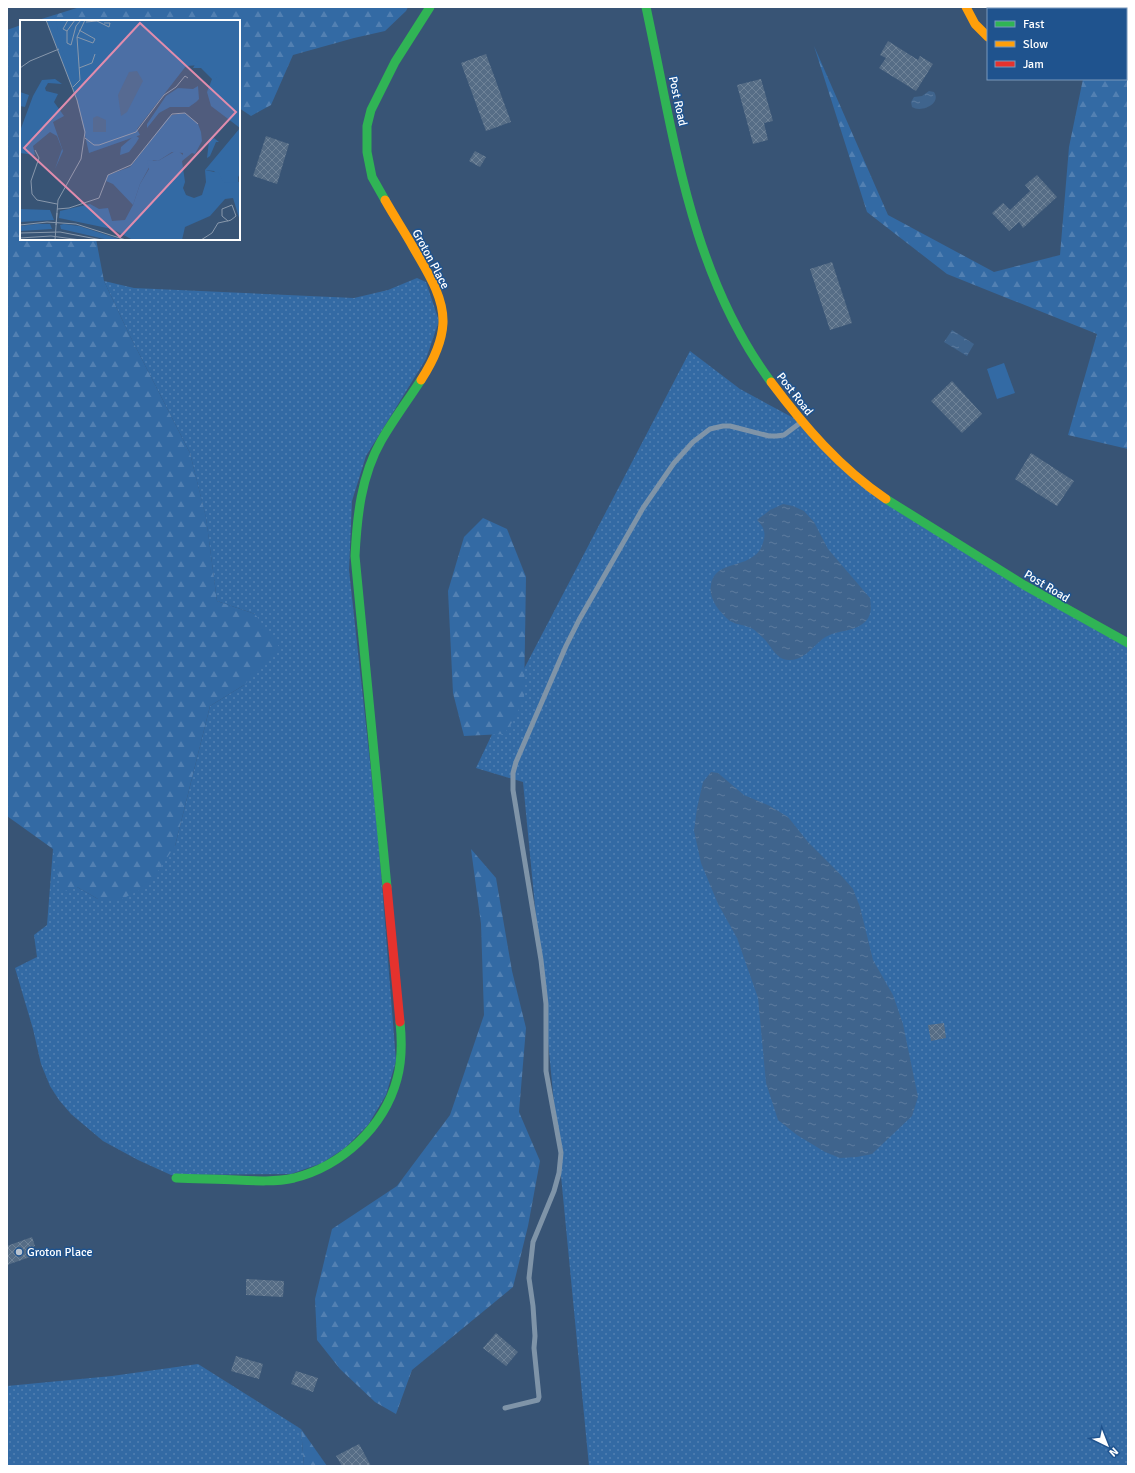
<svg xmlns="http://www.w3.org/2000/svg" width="1135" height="1473" font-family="Signika,sans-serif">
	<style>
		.grass { fill: url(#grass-dots) }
		.forest { fill: url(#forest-firs) }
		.pitch { fill: #336aa4 }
		.water { fill: url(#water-ripples) }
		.building { fill: url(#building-cross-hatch) }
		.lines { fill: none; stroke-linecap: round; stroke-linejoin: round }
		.lane { stroke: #7f94a8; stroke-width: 5 }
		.fast { stroke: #30b455; stroke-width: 9 }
		.slow { stroke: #ff9f0a; stroke-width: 9 }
		.jam { stroke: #e5322d; stroke-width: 9 }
		.poi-dot { fill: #b9c3cf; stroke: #1f538e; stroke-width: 1.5 }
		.labels { text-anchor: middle; stroke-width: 3; stroke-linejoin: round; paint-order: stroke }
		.street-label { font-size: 12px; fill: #fff; stroke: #1f538e }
		.poi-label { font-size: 12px; fill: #fff; stroke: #1f538e; text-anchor: start }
		.inset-road { fill: none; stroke: #8898ac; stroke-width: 1 }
		.view { fill: #e08cad; fill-opacity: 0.15; stroke: #e08cad; stroke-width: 2 }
		.inset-edge { fill: none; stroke: #fff; stroke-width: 2 }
	</style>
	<defs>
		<pattern id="grass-dots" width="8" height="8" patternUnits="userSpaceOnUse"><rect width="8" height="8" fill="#336aa4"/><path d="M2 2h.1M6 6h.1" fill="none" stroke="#5280b2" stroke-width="1.8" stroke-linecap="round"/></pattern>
		<pattern id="forest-firs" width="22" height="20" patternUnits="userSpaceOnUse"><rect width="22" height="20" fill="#336aa4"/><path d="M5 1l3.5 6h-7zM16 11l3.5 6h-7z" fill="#5280b2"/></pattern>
		<pattern id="water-ripples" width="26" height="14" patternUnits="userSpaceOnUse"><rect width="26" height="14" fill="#3f648d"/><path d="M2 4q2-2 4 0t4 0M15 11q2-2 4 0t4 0" fill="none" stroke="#5c7b9e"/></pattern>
		<pattern id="building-cross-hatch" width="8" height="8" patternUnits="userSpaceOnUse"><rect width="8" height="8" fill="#566d86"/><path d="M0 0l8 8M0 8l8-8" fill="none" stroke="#6f8398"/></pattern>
	</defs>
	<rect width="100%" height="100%" fill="#385475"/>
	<!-- grass -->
	<g class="grass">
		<path d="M417,278l9,4 13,39 -13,38 -60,97 -14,45 -3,69 29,265 18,226 -10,34 -18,30 -23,23 -23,15 -31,11 -120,1 -33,-15 -35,-19 -32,-27 -12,-14 -9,-14 -9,-22 -8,-35 -18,-61 22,-11 -3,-22 13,-10 6,-76 24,38 21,12 77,-53 35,-140 34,-21 11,-71 -38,-13 -11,-83 -16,-65 -61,-119 -25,-53 30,7 220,10 34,-8z"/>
		<path d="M690,351l50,38 61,33 75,70 252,151v823h-539l-66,-684 -47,-14 38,-80z"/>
		<path d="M198,1364l103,65 3,37h-297v-80l105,-10z"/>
	</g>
	<!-- forest -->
	<g class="forest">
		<path d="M80,7h328l-2,4 -21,20 -31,7 -61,17 -22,50 -20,11 -12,-8v-87h-204z"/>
		<path d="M1034,7h94v442l-60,-14 29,-101 -150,-60 -80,-62 -53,-166 74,169 106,57 66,-17 9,-108 14,-68h43v-70h-95z"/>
		<path d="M21,25v214h75l8,42 25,53 61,119 16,64 11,84 38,13 25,34 -36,37 -34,21 -35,140 -27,40 -30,15 -20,-2 -21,-12 -16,5 -8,-43 -46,-33v-786z"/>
		<path d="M483,518l24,11 19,48 -2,123 -13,24 -7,10 -40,2 -11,-43 -5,-102 16,-54z"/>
		<path d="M471,849l25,29 16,93 14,57 -7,84 21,49 -12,65 -15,61 -101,83 -16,44 -21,-12 -35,-33 -23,-29 -2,-41 17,-70 65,-43 53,-71 34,-100 -3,-91z"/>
		<path d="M301,1429l26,37h-23z"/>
	</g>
	<!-- pitch -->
	<path class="pitch" d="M1004,363l11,30 -18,6 -10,-30z"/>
	<!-- water -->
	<g class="water">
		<path d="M929,91l5,1c8,12 -13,21 -22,15l-1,-5 3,-5 8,-1z"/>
		<path d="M952,330l22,14 -7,12 -23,-14z"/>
		<path d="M783,504l10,2 11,5 10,11 14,27 42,49c1,9 2,16 -4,23 -12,12 -28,8 -42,17 -10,7 -20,23 -35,22 -14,0 -18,-16 -27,-23 -3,-3 -6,-6 -9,-8 -7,-4 -16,-4 -23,-8 -3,-2 -8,-8 -11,-11 -5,-7 -10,-16 -8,-25 3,-21 26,-18 40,-27 8,-5 11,-10 13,-19 2,-8 -2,-14 -7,-19l13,-10z"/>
		<path d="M711,772l7,1 26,22 26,11 18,11 20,25 31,31 14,16 7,18 13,53 20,35 10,29 15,73 -6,19 -40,38 -15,3 -17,1 -15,-6 -28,-17 -19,-15 -12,-37 -8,-85 -21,-60 -19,-34 -17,-41 -7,-32 3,-23 6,-26z"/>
	</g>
	<!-- building -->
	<g class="building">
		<path d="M888,41l30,19 2,-4 13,8 -17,27 -37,-23 7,-10 -6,-3z"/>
		<path d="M486,54l25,68 -25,9 -25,-68z"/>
		<path d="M761,79l12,42 -9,2 4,17 -15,4 -16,-59z"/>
		<path d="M266,136l23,8 -12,40 -24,-8z"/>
		<path d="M475,151l11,6 -6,10 -11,-6z"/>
		<path d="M1037,175l20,22 -34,31 -4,-6 -10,9 -17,-18 11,-10 7,7 20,-19 -5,-6z"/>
		<path d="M832,262l20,61 -22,7 -20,-61z"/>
		<path d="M952,381l30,33 -20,19 -31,-32z"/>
		<path d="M1031,453l43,28 -17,25 -42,-27z"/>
		<path d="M944,1023l2,15 -15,3 -3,-16z"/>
		<path d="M32,1237l3,9 -5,2 3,8 -26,9v-19z"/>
		<path d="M246,1279l38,2 -1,16 -37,-2z"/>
		<path d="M496,1333l22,19 -12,14 -23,-18z"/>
		<path d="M236,1356l27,8 -4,15 -28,-8z"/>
		<path d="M296,1371l22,7 -5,14 -22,-8z"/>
		<path d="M359,1444l12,22h-29l-6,-10z"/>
	</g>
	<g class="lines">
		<!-- lane -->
		<path class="lane" d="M505,1408l33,-8 1,-3 -5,-49 1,-12 -2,-30 -4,-28 4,-36 21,-51 5,-18 2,-20 -15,-82v-67l-5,-44 -28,-170v-17l3,-11 50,-116 13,-26 64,-112 31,-45 19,-21 17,-13 13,-3h7l39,10h8l7,-1 16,-12"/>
		<!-- fast -->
		<g class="fast">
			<path d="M646,7c28,129 44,266 125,375"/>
			<path d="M385,200l-13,-23 -5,-25v-26l4,-16 24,-48 35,-55"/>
			<path d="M886,499l138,86 104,58"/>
			<path d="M387,887l-32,-331c2,-39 6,-80 26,-115 12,-21 27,-41 40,-61"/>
			<path d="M176,1178c20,1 41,1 61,2 19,1 39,2 57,-2 48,-12 90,-51 103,-99 5,-18 5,-38 3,-57"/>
		</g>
		<!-- slow -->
		<g class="slow">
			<path d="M966,7l9,17 13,13"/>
			<path d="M385,200c9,16 19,31 28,47 13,23 31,49 30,76 -1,21 -11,40 -22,57"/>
			<path d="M771,382c33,44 69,86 115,117"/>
		</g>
		<!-- jam -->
		<path class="jam" d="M387,887l13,135"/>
	</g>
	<!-- markers -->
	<circle class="poi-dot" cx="19" cy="1252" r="4"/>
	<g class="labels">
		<!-- street labels -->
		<g class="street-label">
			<text transform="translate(678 101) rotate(78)" y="4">Post Road</text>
			<text transform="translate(431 259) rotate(62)" y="4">Groton Place</text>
			<text transform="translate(795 394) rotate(52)" y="4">Post Road</text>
			<text transform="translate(1047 586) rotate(31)" y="4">Post Road</text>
		</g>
		<!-- poi labels -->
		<g class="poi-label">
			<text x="27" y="1256">Groton Place</text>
		</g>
	</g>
	<!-- overview -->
	<g transform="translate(20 20)">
		<rect width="220" height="220" fill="#385475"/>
		<path d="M26,0h194v154l-2,3 2,30 -26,-36 -9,-1 35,-42 -29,-22 -4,-14 10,-11 -17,-16 -14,1 -49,63 3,6 -51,18 -12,-53zM165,93l13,11 3,8 1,9 -7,13 -3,-1 -10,8 1,-8 -11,-1 -14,9 -5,-1 -13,24 -7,21 -20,-21 -7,-3 2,-6 22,-8 38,-49 4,-3z" fill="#336aa4"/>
		<path d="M30,0h6l2,11 10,16 7,1 4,28 -4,6zM177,41l6,2 14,15v5l-10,9 5,-13 -11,-11h-8zM35,59l7,5 -14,-1 -3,5 1,3 12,3 -4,8 10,14 -11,6 10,29 -8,18 7,-20 -5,-13 -7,-4 -17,14 2,9 -15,-2v-22l13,-35 9,-16zM178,66l1,13 -3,3 -7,5h-19l-11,6 -12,15v-4l19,-28 12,-8 15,1zM0,72l9,3 -4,12 -5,-1zM115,115l4,3 -3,5 -7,9 -9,3 1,-8zM194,118l5,4h-3l-6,14 -3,2 2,-17zM157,130l8,7 -3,4 3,21 -2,6 3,7 8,3 8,-3 4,-13 -1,-12 14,3 5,10 15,-1 1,-8v47l-7,-23 -8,1 -15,17 -25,11 -3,13h-49l-21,-11 -53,-11 1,-7 30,-7 9,5 9,-1 4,13 13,-1 8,-15 7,-21 9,-15 -2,-9 11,1zM0,189l30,1 4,10 -34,2zM17,204h13l2,5 -32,2v-5zM44,204l15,2 43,14h-13l-48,-11 -1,-4z" fill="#336aa4"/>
		<path d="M117,51l6,10 -16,31 -6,4 -3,-21 11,-23zM77,96l9,4v12h-13v-14z" fill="#3f648d"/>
		<path class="inset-road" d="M26,0l31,80 8,32 -4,27 -23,41 -2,25M55,0l-8,11v12l4,2 5,-19 5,-6M66,2l11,-1 12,6 1,-4h-6M47,11l-4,-2 5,-9M57,17l16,6 2,-4 -16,-9M0,48l10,-7 29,-12M59,48l13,-5 3,-9M53,67l7,-7 -3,-43 8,-17M65,118l9,7h5l37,-13 28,-37 12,-8 9,-11 3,2M15,130l4,8 -8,23 1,13 5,6 20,4M37,189l12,-1 30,-10 9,-23 23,-10 41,-51 13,-1 13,11M0,205l27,-3 29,2 50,16M0,213l40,-1 42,8M0,218l31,-2 30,4M35,220l2,-27M181,220l11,-7 6,-10 9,-2h1l3,-1 5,-4 -4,-11 -10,4v7l6,5"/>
		<path class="view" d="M120,3l96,89 -116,125 -96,-89z"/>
		<rect width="220" height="220" class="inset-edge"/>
	</g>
	<!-- border -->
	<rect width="1135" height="1473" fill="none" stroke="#ffffff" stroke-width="16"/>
	<!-- legend -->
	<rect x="987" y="8" width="140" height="72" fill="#1f538e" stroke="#7998bb"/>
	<rect x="995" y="21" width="20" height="6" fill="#30b455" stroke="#7998bb"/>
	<text x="1023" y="28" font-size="12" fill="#ffffff">Fast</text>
	<rect x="995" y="41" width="20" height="6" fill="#ff9f0a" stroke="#7998bb"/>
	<text x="1023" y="48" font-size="12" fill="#ffffff">Slow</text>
	<rect x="995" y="61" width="20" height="6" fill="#e5322d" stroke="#7998bb"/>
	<text x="1023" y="68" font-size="12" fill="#ffffff">Jam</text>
	<!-- north arrow -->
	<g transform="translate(1107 1445) rotate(137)" stroke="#1f538e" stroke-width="3" paint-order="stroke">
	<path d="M0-3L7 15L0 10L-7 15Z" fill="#ffffff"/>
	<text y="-6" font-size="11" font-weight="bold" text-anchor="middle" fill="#ffffff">N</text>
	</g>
</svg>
